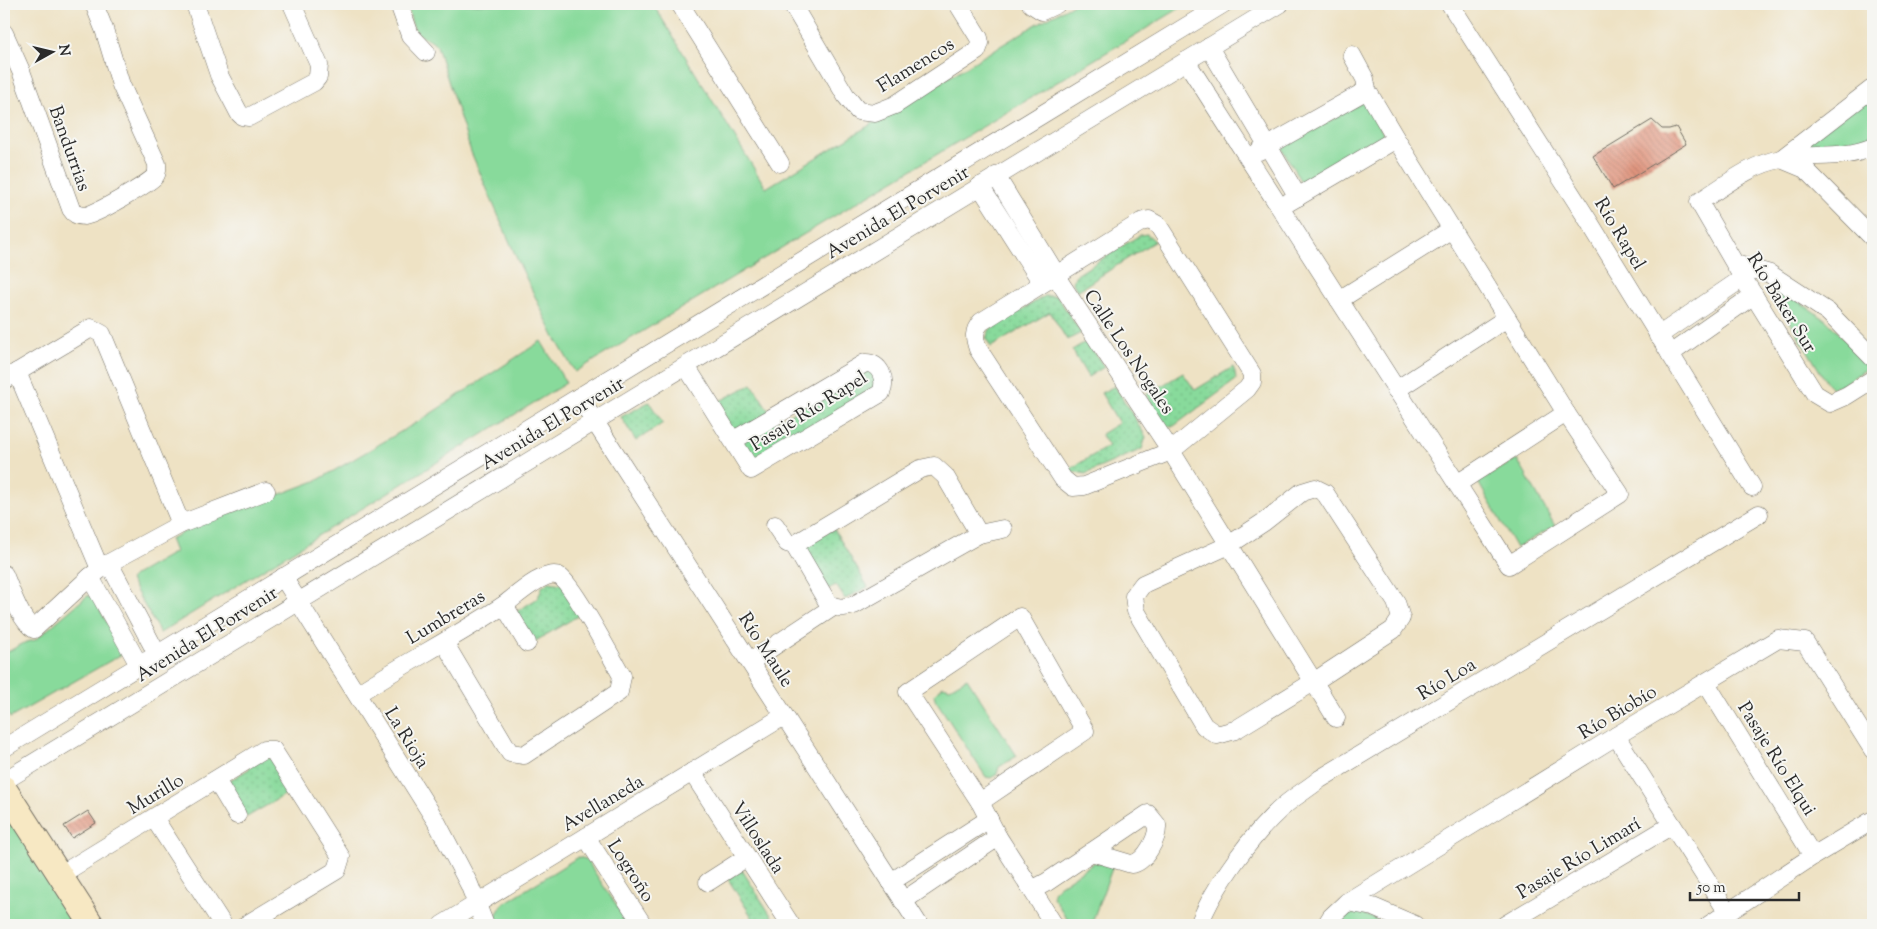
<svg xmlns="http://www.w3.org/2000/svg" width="1877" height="929" font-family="'Sorts Mill Goudy',serif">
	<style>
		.grass { fill: url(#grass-dots); stroke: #5a8263 }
		.park { fill: #88da9b; stroke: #5a8263 }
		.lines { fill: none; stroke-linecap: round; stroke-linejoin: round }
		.stream { stroke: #62c4e1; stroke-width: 4.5 }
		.building { fill: url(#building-back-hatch) }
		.street-casing { stroke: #6f6b61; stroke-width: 19 }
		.secondary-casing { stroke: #6f6b61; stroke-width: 26 }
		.street { stroke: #fff; stroke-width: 18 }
		.secondary { stroke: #f7e8c3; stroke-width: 24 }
		.labels { text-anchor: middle; stroke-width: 4; stroke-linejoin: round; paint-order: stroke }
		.street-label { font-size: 19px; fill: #2b2b2b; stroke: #f6f6f2 }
	</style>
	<defs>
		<pattern id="grass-dots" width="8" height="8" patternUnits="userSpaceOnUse" patternTransform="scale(1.25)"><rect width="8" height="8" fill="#88da9b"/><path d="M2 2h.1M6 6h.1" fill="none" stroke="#76bb86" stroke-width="1.8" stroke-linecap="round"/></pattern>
		<pattern id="building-back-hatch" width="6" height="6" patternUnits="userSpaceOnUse" patternTransform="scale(1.25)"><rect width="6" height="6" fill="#e08c73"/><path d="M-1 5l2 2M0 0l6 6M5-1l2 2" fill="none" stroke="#b6735f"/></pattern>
	</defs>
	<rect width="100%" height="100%" fill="#f6f6f2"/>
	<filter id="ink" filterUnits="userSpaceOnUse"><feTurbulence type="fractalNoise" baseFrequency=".02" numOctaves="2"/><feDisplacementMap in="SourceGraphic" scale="10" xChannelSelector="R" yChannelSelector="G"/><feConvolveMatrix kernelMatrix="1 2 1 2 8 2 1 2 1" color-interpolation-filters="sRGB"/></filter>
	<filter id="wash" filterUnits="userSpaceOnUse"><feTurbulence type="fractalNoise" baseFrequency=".0096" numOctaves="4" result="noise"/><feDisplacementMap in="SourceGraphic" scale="20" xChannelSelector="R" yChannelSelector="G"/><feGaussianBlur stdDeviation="1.12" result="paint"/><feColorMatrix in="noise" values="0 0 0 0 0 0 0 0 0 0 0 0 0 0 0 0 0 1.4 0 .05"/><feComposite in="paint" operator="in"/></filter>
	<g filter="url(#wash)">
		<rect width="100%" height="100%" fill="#eee2c4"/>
		<!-- grass -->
		<g class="grass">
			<path d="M1147,234l8,7 -78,50 -4,-8 2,-7 65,-41z"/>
			<path d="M1045,296h12l24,37 -14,7 -17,-28 -59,35 -5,-9 4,-9z"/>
			<path d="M1087,341l17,26 -16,10 -16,-27z"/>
			<path d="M1233,367l2,5 1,8 -62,46 -8,1 -20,-32 37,-22 12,17z"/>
			<path d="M865,370l9,3 5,12 -114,75 -17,-2 -32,-55 36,-19 24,38z"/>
			<path d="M1115,386l31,51 -4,12 -57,25 -17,-4 41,-24 -8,-12 18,-11 -18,-30z"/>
			<path d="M649,402l14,21 -27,18 -15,-24z"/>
			<path d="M834,529l34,58 -23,12 -9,-14 -8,4 -22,-36 2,-11z"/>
			<path d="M549,582l13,2 19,30 -47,28 -18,-30 22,-14 4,-11z"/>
			<path d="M264,757l11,3 18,30 -46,27 -20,-35 22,-13 4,-7z"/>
			<path d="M742,870l35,55h-20l-29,-46z"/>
		</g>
		<!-- park -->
		<g class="park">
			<path d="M407,4h246l113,184 269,-163 39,-21h113l-612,368 -21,-36 -37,-77 -46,-107 -34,-106c-6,-8 -9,-6 -17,-11 -9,-6 -10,-22 -13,-31z"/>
			<path d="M1873,92v50l-83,13z"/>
			<path d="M1365,101l19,34 -82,49 -20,-36z"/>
			<path d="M1763,277l63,43 45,46 -28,18 -11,4 -5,-5z"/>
			<path d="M541,341l25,42 -406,250 -30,-53 5,-5 40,-23 -5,-13 28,-14 120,-45 103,-60z"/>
			<path d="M1517,459l38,67 -39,22 -38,-66z"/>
			<path d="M87,596h5l32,57 -114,65 -6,-12v-26l2,-2 -2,-4v-20l22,-12 9,-2z"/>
			<path d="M967,678l50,78 -18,11 -2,7 -6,4 -5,-1 -51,-78 -1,-5 9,-8 7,2z"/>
			<path d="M4,799l80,126h-80z"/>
			<path d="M578,857l8,2 43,66h-130l-3,-10 7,-11z"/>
			<path d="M1095,862l18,4 -22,59h-20l-18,-28v-5l6,-6z"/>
			<path d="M1359,912l29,13h-52l4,-8z"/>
		</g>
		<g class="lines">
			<!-- stream -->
			<path class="stream" d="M4,921l2,4"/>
		</g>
		<g id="blocks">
			<!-- building -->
			<g class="building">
				<path d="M1652,120l10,9h7l7,-2 10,17 -73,45 -20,-33z"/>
				<path d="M88,811l8,12 -24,15 -8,-12z"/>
			</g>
		</g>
	</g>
	<g filter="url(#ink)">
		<use href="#blocks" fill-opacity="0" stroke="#6f6b61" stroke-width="1"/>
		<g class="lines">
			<!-- street casing -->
			<g class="street-casing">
				<g id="street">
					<path d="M195,4l24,71 20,38 3,3 7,1 65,-35 4,-5 1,-12 -27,-61"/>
					<path d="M399,4l11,31 16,17"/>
					<path d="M680,4l100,159"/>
					<path d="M792,4l54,92 12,15 17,2 20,-8 82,-54 3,-8 -1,-5 -21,-34"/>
					<path d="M1031,4l11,7 15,-7"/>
					<path d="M1450,4l138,216 164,267"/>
					<path d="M4,33l17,38 50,138c3,5 7,7 13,7 8,1 66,-33 71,-40 3,-4 2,-7 2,-12l-36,-79 -17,-56 -10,-25"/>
					<path d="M1209,47l89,150"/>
					<path d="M1186,61l323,504 111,-71 -54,-81 -170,-274 -29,-49 -2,-11 -13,-24"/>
					<path d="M1873,88l-92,71 24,10 68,69"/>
					<path d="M1873,147c-30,13 -61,6 -92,12 -30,5 -57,27 -82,43l44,76 72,116 15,9 16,-7 27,-17"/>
					<path d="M1259,151l108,-61"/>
					<path d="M996,176l60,98"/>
					<path d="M980,186l62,97"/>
					<path d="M1289,202l107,-63"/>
					<path d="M1149,220l9,5 94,149v8l-5,7 -76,62 -87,35 -11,1 -10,-8 -85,-130c-4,-11 -5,-18 3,-27l160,-100z"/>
					<path d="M1735,264l35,10 58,38 45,46"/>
					<path d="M1055,275l116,176 165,267"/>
					<path d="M1339,300l113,-71"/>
					<path d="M1658,336l85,-58"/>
					<path d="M1670,354l84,-59"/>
					<path d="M686,366l65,104 130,-77c6,-13 -1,-31 -16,-30l-131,77"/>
					<path d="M17,372l83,197"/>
					<path d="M4,380l87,-52 11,6 79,190"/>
					<path d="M1396,390l111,-72"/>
					<path d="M579,397l340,528"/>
					<path d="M1457,484l109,-71"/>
					<path d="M1315,488l10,5 71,109 5,16 -8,12 -78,51 -80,49 -18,5 -13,-9 -68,-115 -2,-15 9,-12 86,-39 35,-23 38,-30z"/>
					<path d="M775,525l12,18 7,2 34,58c8,6 16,5 26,2l125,-71 24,-5"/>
					<path d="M794,545l126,-76 14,-3 11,10 34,58"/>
					<path d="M109,563l48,91"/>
					<path d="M4,574c6,14 16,47 30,55l56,-52 19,-14 72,-39 85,-33"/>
					<path d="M90,577l49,88"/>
					<path d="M283,577l153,244 33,63 16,41"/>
					<path d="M504,605l23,38"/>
					<path d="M1020,617l65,114 -105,71 -72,-110z"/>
					<path d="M750,662l83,-55"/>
					<path d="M1706,683l107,173"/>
					<path d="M357,694c48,-31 99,-57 147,-89 12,-9 41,-36 55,-29 12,6 54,84 63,100l-3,16 -95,63 -14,-2 -66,-111"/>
					<path d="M1616,736l112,177"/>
					<path d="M4,748l1219,-744"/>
					<path d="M692,772l99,153"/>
					<path d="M216,780l21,35"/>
					<path d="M4,781l1276,-777"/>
					<path d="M980,802l18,35 34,53 15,-8 101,-68 9,11c1,13 -12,38 -26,39l-40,-12"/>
					<path d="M154,818l69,107"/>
					<path d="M586,837l57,88"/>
					<path d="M60,875l204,-125h9l68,107 -4,13 -91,55"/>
					<path d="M708,882l39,-25"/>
					<path d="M891,882l98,-63"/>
					<path d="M1032,890l22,35"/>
					<path d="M903,901l95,-64"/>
					<path d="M1347,902l26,5 42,18"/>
					<path d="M442,925l342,-209"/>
					<path d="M1199,925c15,-39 55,-94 87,-121 11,-9 23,-16 34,-25l439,-265"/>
					<path d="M1326,925l5,-8 16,-15 269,-166 162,-97 27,3 68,108"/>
					<path d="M1505,925l167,-100"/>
					<path d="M1709,925l104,-69 60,-36"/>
				</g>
			</g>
			<!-- secondary casing -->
			<g class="secondary-casing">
				<path id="secondary" d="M4,788l88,137"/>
			</g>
			<!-- street -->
			<use href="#street" class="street"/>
			<!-- secondary -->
			<use href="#secondary" class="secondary"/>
		</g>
	</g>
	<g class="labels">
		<!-- street labels -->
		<g class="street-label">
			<text transform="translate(915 64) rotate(-32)" y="7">Flamencos</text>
			<text transform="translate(71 148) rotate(70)" y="7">Bandurrias</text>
			<text transform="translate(897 211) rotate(-31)" y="7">Avenida El Porvenir</text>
			<text transform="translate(1621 233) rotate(59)" y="7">Río Rapel</text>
			<text transform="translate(1783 302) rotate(58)" y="7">Río Baker Sur</text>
			<text transform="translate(1130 351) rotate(56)" y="7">Calle Los Nogales</text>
			<text transform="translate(808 410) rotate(-32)" y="7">Pasaje Río Rapel</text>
			<text transform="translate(552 422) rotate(-31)" y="7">Avenida El Porvenir</text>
			<text transform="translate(445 616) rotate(-31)" y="7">Lumbreras</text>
			<text transform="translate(206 633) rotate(-32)" y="7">Avenida El Porvenir</text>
			<text transform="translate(767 649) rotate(57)" y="7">Río Maule</text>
			<text transform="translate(1446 678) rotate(-31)" y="7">Río Loa</text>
			<text transform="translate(1617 711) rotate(-31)" y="7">Río Biobío</text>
			<text transform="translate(408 737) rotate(58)" y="7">La Rioja</text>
			<text transform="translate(1778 758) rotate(58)" y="7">Pasaje Río Elqui</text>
			<text transform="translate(155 793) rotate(-31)" y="7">Murillo</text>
			<text transform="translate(602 802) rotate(-31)" y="7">Avellaneda</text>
			<text transform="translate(759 837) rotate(57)" y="7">Villoslada</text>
			<text transform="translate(1578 857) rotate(-31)" y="7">Pasaje Río Limarí</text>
			<text transform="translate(632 870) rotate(57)" y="7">Logroño</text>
		</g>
	</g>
	<!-- margin -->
	<rect width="1877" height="929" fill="none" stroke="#f6f6f2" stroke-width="20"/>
	<!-- north arrow -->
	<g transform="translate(52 52) rotate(82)" stroke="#f6f6f2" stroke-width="4" paint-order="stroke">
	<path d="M0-4L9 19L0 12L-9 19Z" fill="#2b2b2b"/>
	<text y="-8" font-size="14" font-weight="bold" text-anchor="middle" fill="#2b2b2b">N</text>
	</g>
	<!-- scale -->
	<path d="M1690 892v8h109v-8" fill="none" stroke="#2b2b2b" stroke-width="2.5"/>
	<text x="1697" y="892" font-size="15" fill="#2b2b2b" stroke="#f6f6f2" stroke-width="4" paint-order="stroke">50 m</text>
</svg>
